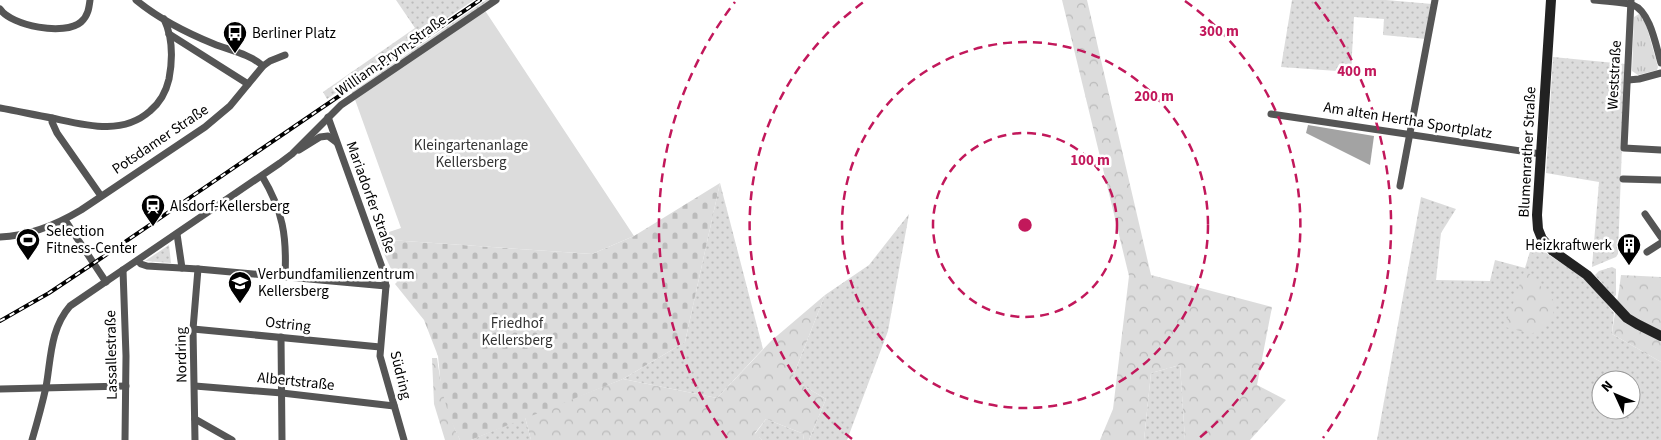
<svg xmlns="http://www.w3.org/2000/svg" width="1661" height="440" font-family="'Source Sans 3',sans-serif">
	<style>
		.grass { fill: url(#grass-dots); fill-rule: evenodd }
		.forest { fill: url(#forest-crowns) }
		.cemetery { fill: url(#cemetery-stones) }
		.park { fill: url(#park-tufts) }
		.garden { fill: #dcdcdc }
		.water { fill: #a3a3a3 }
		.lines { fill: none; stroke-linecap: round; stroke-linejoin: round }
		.street { stroke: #555; stroke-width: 7 }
		.secondary { stroke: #222; stroke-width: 10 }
		.rail-casing { stroke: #000; stroke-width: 4 }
		.rail { stroke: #fff; stroke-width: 2; stroke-dasharray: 5.5; stroke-linecap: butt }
		.ring { fill: none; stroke: #c2185b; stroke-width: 2.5; stroke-dasharray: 9 6 }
		.labels { text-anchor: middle; stroke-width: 5; stroke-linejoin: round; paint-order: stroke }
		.poi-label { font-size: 15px; fill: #000; stroke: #fff; text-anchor: start }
		.street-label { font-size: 15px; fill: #000; stroke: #fff }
		.park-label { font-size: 15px; fill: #333; stroke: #fff }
		.centre { fill: #c2185b; stroke: #fff; stroke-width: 2.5 }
		.ring-label { font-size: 15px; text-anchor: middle; font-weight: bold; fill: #c2185b; stroke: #fff; stroke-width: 5; stroke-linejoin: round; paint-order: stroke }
	</style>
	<defs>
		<pattern id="grass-dots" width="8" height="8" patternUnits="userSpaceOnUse" patternTransform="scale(1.25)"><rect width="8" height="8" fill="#dcdcdc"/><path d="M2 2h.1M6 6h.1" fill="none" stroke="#bbb" stroke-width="1.8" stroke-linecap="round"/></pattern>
		<pattern id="forest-crowns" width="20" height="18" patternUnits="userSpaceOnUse" patternTransform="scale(1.25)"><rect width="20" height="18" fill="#dcdcdc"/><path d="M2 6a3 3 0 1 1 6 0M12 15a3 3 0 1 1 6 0" fill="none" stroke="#bbb"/></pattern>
		<pattern id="cemetery-stones" width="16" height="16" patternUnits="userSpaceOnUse" patternTransform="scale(1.25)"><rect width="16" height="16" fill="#dcdcdc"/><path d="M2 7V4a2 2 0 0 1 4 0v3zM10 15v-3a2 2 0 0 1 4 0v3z" fill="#bbb"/></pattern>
		<pattern id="park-tufts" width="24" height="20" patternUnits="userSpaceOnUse" patternTransform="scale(1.25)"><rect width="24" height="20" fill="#dcdcdc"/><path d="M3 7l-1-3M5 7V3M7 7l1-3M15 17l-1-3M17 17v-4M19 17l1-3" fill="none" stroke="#bbb"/></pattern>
	</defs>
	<rect width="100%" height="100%" fill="#fff"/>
	<!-- grass -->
	<g class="grass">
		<path d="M396,0h78l-147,99 -4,-7 92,-64z"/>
		<path d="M486,0h5l-138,94 -1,-2z"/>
		<path d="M1292,0h94l46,4 -6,35 -43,-4 1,-16 -30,-2 -3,55 -70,-5z"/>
		<path d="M1553,57l72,7 -7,190 -2,3 -24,10 7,-85 -53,-9z"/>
		<path d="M720,183l43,166 -46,49 -94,-19 62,-37z"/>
		<path d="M1421,197l35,12 -15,24 -5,47 54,1 5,-21 30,8 9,-30c11,20 32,25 48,39 12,10 22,23 32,36l-2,21 49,28v78h-284zM1601,380h30v30h-30z"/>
		<path d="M909,214l-21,117 -41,109h-38l17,-41 -34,-20 33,-84 44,-30z"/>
		<path d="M169,245l2,18 -26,-2z"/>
		<path d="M1612,267l4,2v26l-2,2 -19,-22 4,-4z"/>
		<path d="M1180,365l5,75h-41l7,-67z"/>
		<path d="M525,417l6,23h-60z"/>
		<path d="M766,419l38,15 -1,6h-41l-7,-6z"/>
	</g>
	<!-- forest -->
	<g class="forest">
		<path d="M1062,0h25l64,275 121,32 -15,78 29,15 -36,40h-65l-5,-75 -29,8 -7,67h-44l13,-31 16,-133z"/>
		<path d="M1525,269l29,32 -1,17 -21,16 -27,-7z"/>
		<path d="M1621,275l40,2v85l-49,-28c2,-20 7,-39 9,-59z"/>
		<path d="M825,295l-33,84 34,20 -17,41h-6l1,-6 -38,-15 -11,14 7,7h-231l-6,-23 98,-38 94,19 54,-57z"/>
		<path d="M432,358h5c4,29 10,55 23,82h-15l-11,-36z"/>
	</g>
	<!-- cemetery -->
	<path class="cemetery" d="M720,183l-35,159 -62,37 -152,61h-11l-10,-21 -9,-32 -3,-31 -14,-36 -29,-36 2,-2 -17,-37 10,-5 202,14 42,-18z"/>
	<!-- park -->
	<path class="park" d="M1639,14l5,3 14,50 -1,3 -19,5 -6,-4 2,-54z"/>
	<!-- garden -->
	<path class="garden" d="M482,6l152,230 -42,18 -202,-14 -10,5 -3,-9 24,-8 -48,-134z"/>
	<!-- water -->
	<path class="water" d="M1308,125l66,11 -4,29 -64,-32z"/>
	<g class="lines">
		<!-- street -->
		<g class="street">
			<path d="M136,0c23,19 51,33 78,44 15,6 36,10 49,22"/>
			<path d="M1594,0c10,1 30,2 39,5 17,6 23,41 28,58"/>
			<path d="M1631,0l-7,148 37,2"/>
			<path d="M0,9c11,17 65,27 81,13 7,-6 8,-14 9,-22"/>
			<path d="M169,34l79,50"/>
			<path d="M1628,80l11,-1 22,-6"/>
			<path d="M0,108c17,3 35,7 52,10 33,7 70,18 98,-7 11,-9 16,-19 19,-32 4,-21 4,-41 -5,-60"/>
			<path d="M1271,114l270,40"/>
			<path d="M328,117l55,153 3,16 -6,70 24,84"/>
			<path d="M52,118v4l5,11 44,63"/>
			<path d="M299,150l21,-13 8,-1 8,6"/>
			<path d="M262,176c21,35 25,60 23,100"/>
			<path d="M1623,179l38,1"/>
			<path d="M1400,186l35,-186"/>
			<path d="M1645,214l16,23"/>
			<path d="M65,220l41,62"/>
			<path d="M177,234l5,34"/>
			<path d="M0,237c30,-1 56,-12 81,-27l124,-83 25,-21 33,-40 7,-5 15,-6"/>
			<path d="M1647,252l14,-9"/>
			<path d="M138,261l3,3 6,2 51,3 188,17"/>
			<path d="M123,270l3,86 -1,84"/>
			<path d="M193,329l187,18"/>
			<path d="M281,337l1,103"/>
			<path d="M195,386l87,7 112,13"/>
			<path d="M0,389l126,-3"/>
			<path d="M195,419l37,21"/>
			<path d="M32,440c5,-17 10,-35 14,-53 5,-28 4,-58 24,-81l210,-143 12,-9 49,-49 155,-105"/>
			<path d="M195,440l-2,-111 5,-60"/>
		</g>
		<!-- secondary -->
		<path class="secondary" d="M1551,0l-14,215 1,14 4,10 11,12 34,24 40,43 10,6 24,12"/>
		<!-- rail casing -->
		<g class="rail-casing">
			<path id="rail" d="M0,321l49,-28 45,-30 386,-263"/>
		</g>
		<!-- rail -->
		<use href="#rail" class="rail"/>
	</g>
	<!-- distance rings -->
	<g class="ring">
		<circle cx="1025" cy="225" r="92"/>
		<circle cx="1025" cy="225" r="183"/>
		<path d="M852 439A275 275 0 0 1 865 1M1185 1A275 275 0 0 1 1198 439"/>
		<path d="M727 438A366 366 0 0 1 735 2M1315 2A366 366 0 0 1 1323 438"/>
	</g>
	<!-- icons -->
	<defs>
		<g id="bus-pin" transform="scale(1.25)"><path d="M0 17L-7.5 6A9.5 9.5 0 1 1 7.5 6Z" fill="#000" stroke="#fff"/><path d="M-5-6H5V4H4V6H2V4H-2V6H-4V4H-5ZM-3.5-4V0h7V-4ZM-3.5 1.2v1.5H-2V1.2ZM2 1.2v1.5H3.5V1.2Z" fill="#fff"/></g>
		<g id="station-pin" transform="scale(1.25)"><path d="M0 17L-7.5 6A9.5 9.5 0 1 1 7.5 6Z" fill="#000" stroke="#fff"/><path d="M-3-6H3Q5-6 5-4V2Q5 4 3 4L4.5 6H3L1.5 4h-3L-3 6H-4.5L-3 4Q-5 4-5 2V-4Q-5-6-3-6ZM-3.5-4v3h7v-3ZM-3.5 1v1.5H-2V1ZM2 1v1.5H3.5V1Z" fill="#fff"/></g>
		<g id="stadium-pin" transform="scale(1.25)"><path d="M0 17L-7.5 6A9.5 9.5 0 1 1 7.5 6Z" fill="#000" stroke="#fff"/><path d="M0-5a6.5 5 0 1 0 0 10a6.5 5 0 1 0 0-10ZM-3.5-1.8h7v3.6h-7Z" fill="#fff"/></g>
		<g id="building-pin" transform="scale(1.25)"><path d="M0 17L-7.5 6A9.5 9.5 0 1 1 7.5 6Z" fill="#000" stroke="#fff"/><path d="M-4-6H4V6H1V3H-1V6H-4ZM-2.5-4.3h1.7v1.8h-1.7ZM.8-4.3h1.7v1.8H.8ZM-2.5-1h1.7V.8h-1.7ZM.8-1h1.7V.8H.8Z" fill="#fff"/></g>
		<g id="school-pin" transform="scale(1.25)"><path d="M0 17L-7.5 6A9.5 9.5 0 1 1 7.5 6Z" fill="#000" stroke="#fff"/><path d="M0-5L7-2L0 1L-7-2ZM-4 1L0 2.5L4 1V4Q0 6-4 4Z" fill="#fff"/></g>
	</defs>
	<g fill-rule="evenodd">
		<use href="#bus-pin" x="235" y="33"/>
		<use href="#station-pin" x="153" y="206"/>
		<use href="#stadium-pin" x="28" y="240"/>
		<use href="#building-pin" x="1629" y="245"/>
		<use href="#school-pin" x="240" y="283"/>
	</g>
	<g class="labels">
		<!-- poi labels -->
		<g class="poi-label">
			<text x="252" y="38">Berliner Platz</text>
			<text x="170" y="211">Alsdorf-Kellersberg</text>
			<text x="46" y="236">Selection<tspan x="46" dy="17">Fitness-Center</tspan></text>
			<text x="1612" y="250" text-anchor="end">Heizkraftwerk</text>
			<text x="258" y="279">Verbundfamilienzentrum<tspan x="258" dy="17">Kellersberg</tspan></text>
		</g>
		<!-- street labels -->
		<g class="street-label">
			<text transform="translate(391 55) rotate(-35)" y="5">William-Prym-Straße</text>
			<text transform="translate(1614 75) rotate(-87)" y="5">Weststraße</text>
			<text transform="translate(1408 120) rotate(9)" y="5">Am alten Hertha Sportplatz</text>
			<text transform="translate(160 139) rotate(-34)" y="5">Potsdamer Straße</text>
			<text transform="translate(1527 152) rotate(-87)" y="5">Blumenrather Straße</text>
			<text transform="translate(371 197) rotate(70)" y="5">Mariadorfer Straße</text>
			<text transform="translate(288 324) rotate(6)" y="5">Ostring</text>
			<text transform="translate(111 355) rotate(-91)" y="5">Lassallestraße</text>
			<text transform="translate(181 355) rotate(-91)" y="5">Nordring</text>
			<text transform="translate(401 375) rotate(76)" y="5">Südring</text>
			<text transform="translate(296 381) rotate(6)" y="5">Albertstraße</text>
		</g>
		<!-- park labels -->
		<g class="park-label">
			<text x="471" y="150">Kleingartenanlage<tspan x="471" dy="17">Kellersberg</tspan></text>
			<text x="517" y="328">Friedhof<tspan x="517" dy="17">Kellersberg</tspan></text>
		</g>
	</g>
	<circle cx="1025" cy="225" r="8" class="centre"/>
	<g class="ring-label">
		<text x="1219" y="36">300 m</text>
		<text x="1357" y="76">400 m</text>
		<text x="1154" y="101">200 m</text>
		<text x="1090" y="165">100 m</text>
	</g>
	<!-- north arrow -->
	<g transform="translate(1616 395) rotate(314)"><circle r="24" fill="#ffffff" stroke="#999999"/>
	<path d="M0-4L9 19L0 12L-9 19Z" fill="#000000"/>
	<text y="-8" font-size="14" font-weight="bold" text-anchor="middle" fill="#000000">N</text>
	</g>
</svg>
